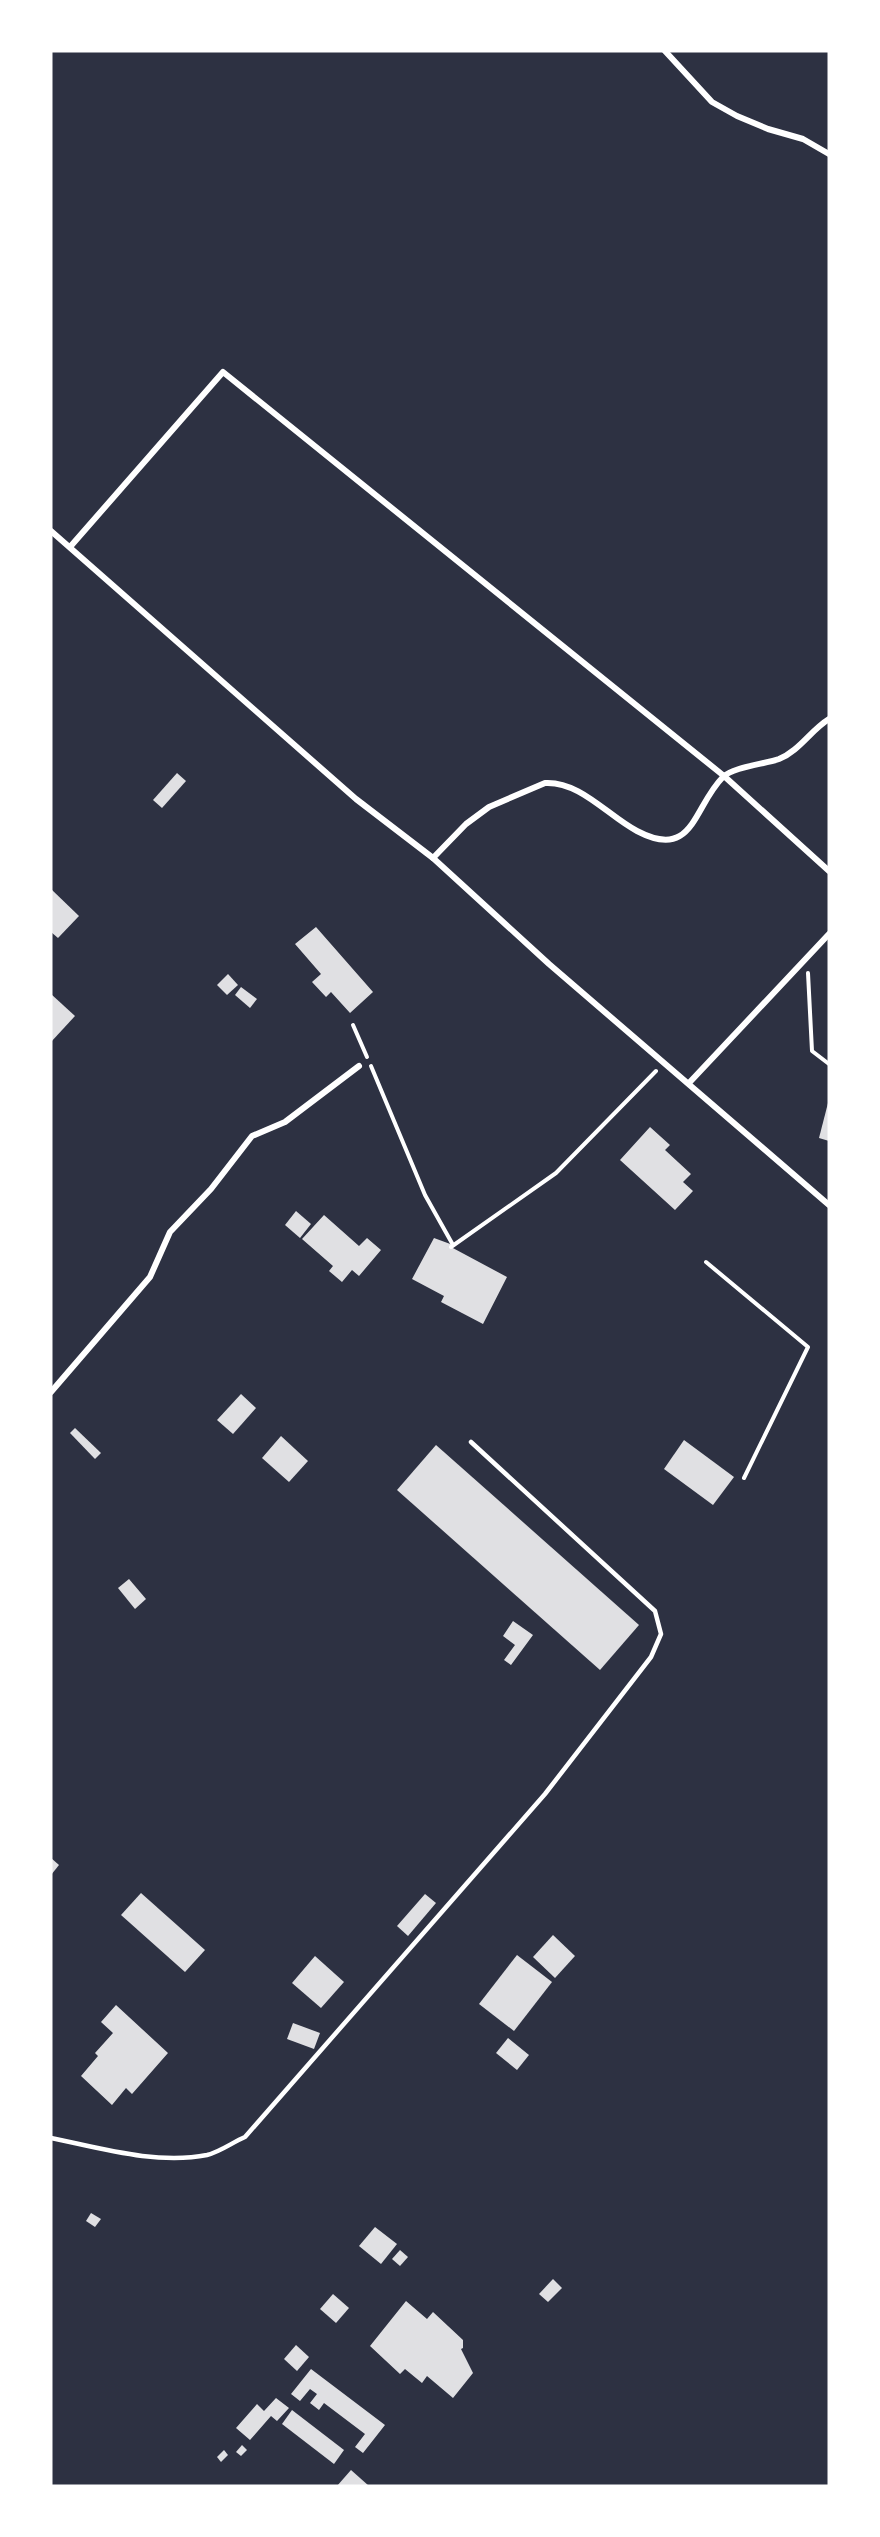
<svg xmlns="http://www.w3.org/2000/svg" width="880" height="2537" font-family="Commissioner,sans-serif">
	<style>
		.building { fill: #e0e0e3 }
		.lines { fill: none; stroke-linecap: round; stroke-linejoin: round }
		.path { stroke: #fff; stroke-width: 4 }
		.service { stroke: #fff; stroke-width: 4.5 }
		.minor { stroke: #fff; stroke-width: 6 }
	</style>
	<rect width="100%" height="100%" fill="#2d3142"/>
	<!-- building -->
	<g class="building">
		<path d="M177,773l9,8 -24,27 -9,-8z"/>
		<path d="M51,889l28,27 -21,22 -7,-6z"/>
		<path d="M316,927l57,65 -23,21 -19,-21 -5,5 -14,-15 9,-8 -26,-30z"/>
		<path d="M228,974l10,11 -11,10 -10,-10z"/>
		<path d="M241,987l16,12 -7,9 -15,-13z"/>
		<path d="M51,994l24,22 -24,26z"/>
		<path d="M828,1103h1v38l-10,-3z"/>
		<path d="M650,1127l20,18 -5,5 26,24 -8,8 10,9 -18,19 -55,-50z"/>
		<path d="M296,1211l15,13 -11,14 -15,-13z"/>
		<path d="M324,1215l35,31 8,-8 14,12 -22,26 -7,-6 -10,12 -13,-11 4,-5 -31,-27z"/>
		<path d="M434,1238l19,7 -2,2 56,30 -24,47 -42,-22 3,-6 -32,-17z"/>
		<path d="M241,1394l15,14 -23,26 -16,-14z"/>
		<path d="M75,1428l26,25 -6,6 -25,-26z"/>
		<path d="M281,1436l27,25 -19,21 -27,-24z"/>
		<path d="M684,1440l50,37 -21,28 -49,-36z"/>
		<path d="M436,1445l203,180 -39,45 -203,-180z"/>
		<path d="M129,1579l17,20 -11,10 -17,-21z"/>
		<path d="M513,1621l20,14 -22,30 -7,-5 11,-15 -12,-9z"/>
		<path d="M51,1858l8,7 -8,10z"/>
		<path d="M141,1893l64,57 -20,22 -64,-57z"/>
		<path d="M425,1894l11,9 -28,33 -11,-10z"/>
		<path d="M553,1935l22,21 -20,22 -22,-21z"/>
		<path d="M517,1955l35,27 -38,49 -35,-27z"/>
		<path d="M315,1956l29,26 -23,26 -29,-25z"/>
		<path d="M116,2005l52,48 -36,41 -6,-6 -14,17 -31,-29 17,-20 -3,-3 18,-20 -12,-11z"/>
		<path d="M293,2023l27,10 -6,16 -27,-10z"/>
		<path d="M508,2038l21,17 -12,15 -21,-17z"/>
		<path d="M91,2213l10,6 -6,8 -9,-6z"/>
		<path d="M375,2227l22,17 -16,20 -22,-18z"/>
		<path d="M400,2250l8,7 -8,9 -8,-7z"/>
		<path d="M553,2279l9,9 -14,14 -9,-8z"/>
		<path d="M333,2294l16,14 -13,15 -16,-14z"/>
		<path d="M406,2301l21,18 6,-7 30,28v8l-2,1 12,24 -20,25 -26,-22 -5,7 -17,-14 -5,5 -30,-28z"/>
		<path d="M296,2345l13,12 -12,14 -13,-12z"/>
		<path d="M311,2369l74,56 -22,28 -8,-6 10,-13 -41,-31 -5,7 -9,-7 7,-9 -7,-5 -10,12 -9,-7z"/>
		<path d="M276,2398l13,10 -12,13 -6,-5 -21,24 -14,-12 21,-24 7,7z"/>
		<path d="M292,2410l52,40 -10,14 -52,-40z"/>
		<path d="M242,2445l5,5 -6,6 -5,-4z"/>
		<path d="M224,2450l4,5 -7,7 -4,-5z"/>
		<path d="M351,2470l18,16h-32z"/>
	</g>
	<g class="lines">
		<!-- path -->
		<g class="path">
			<path d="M808,973l4,78 17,13"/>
			<path d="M353,1025l14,32"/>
			<path d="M371,1066l54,129 28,50"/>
			<path d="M451,1247l105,-74 100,-102"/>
			<path d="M706,1262l102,85 -64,131"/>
		</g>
		<!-- service -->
		<path class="service" d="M51,2138c49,10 106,27 156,17 13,-3 26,-13 38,-18l300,-343 106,-137 10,-23 -6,-23 -184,-169"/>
		<!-- minor -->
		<g class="minor">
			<path d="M665,51l47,51 25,14 31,13 35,10 26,15"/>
			<path d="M51,531l305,268 77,59 116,106 280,241"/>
			<path d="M70,547l153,-175 501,404 105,95"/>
			<path d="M433,858l33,-34 23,-17 56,-24c35,-2 63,33 92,48 57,30 56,-24 86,-54 10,-10 42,-13 56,-18 20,-8 32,-29 50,-40"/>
			<path d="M689,1083l140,-149"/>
			<path d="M51,1392l99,-115 20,-45 41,-43 41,-53 33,-14 74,-56"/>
		</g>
	</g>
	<!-- border -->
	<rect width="880" height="2537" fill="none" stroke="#ffffff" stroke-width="105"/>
</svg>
